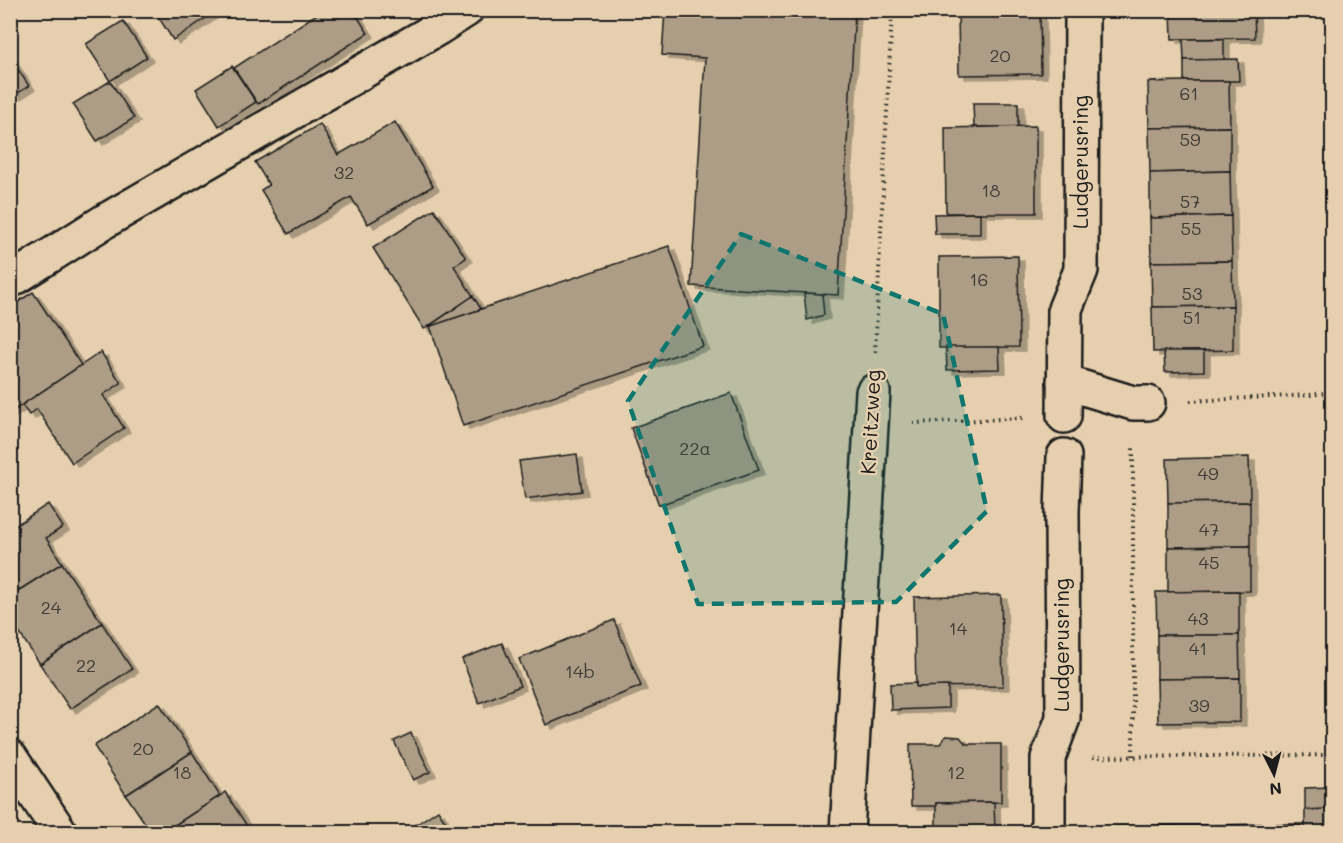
<svg xmlns="http://www.w3.org/2000/svg" width="1343" height="843" font-family="Mali,sans-serif">
	<style>
		.building { fill: #ad9d86; stroke: #1c1c1c; stroke-width: 1.5; filter: url(#shadow) }
		.lines { fill: none; stroke-linecap: round; stroke-linejoin: round }
		.minor-casing { stroke: #1c1c1c; stroke-width: 38 }
		.major-casing { stroke: #1c1c1c; stroke-width: 38 }
		.path { stroke: #1c1c1c; stroke-width: 4; stroke-dasharray: 1.5 4.5; stroke-linecap: butt }
		.minor { stroke: #e5cfae; stroke-width: 33 }
		.major { stroke: #e5cfae; stroke-width: 33 }
		.marked { fill: #0f766e; fill-opacity: 0.2; stroke: #0f766e; stroke-width: 4.5; stroke-dasharray: 12 8; stroke-linejoin: round }
		.labels { text-anchor: middle; stroke-width: 4.5; stroke-linejoin: round; paint-order: stroke }
		.number-label { font-size: 18px; fill: #403c36 }
		.street-label { font-size: 21px; fill: #1c1c1c; stroke: #e5cfae }
	</style>
	<defs>
		<filter id="shadow"><feDropShadow dx="6" dy="4" stdDeviation="0" flood-color="#0004"/></filter>
	</defs>
	<rect width="100%" height="100%" fill="#e5cfae"/>
	<filter id="ink" filterUnits="userSpaceOnUse"><feTurbulence type="fractalNoise" baseFrequency=".0167" numOctaves="2"/><feDisplacementMap in="SourceGraphic" scale="12" xChannelSelector="R" yChannelSelector="G"/><feConvolveMatrix kernelMatrix="1 2 1 2 8 2 1 2 1" color-interpolation-filters="sRGB"/></filter>
	<g filter="url(#ink)">
		<!-- building -->
		<g class="building">
			<path d="M154,10h64l-45,30z"/>
			<path d="M323,10h30l15,23 -110,71 -24,-36z"/>
			<path d="M665,10h190l-17,285 -147,-9 14,-228 -43,-3z"/>
			<path d="M958,10h82l1,64 -82,1z"/>
			<path d="M1171,10h83l1,28 -83,1z"/>
			<path d="M123,21l24,36 -37,24 -24,-37z"/>
			<path d="M1183,39h41v21h-40z"/>
			<path d="M10,57l19,29 -19,12z"/>
			<path d="M1238,59l1,22h-55v-21z"/>
			<path d="M232,66l24,36 -37,24 -23,-37z"/>
			<path d="M110,81l24,37 -37,23 -24,-37z"/>
			<path d="M1184,81h45l1,46 -81,1 -1,-46z"/>
			<path d="M973,103h45v24h-44z"/>
			<path d="M395,122l38,64 -65,38 -17,-27 -63,37 -27,-44 8,-5 -14,-23 65,-38 18,31z"/>
			<path d="M1036,126v87h-90l-1,-85z"/>
			<path d="M1230,127v44l-80,2 -1,-45z"/>
			<path d="M1230,171l1,45 -81,2v-45z"/>
			<path d="M434,209l32,49 -12,8 19,30 -49,33 -51,-81z"/>
			<path d="M980,213v21h-45l-1,-20z"/>
			<path d="M1231,216l1,45 -81,1 -1,-44z"/>
			<path d="M669,246l34,100 -240,80 -33,-100z"/>
			<path d="M1018,256l1,91 -80,1v-91z"/>
			<path d="M1232,261l1,45 -81,1 -1,-45z"/>
			<path d="M33,292l48,73 -71,48v-33l4,-3 -4,-5v-65z"/>
			<path d="M804,293l18,1 2,21 -17,5z"/>
			<path d="M473,296l8,13 -53,18z"/>
			<path d="M1233,306v44l-80,2 -1,-45z"/>
			<path d="M946,347h53l1,22 -53,1z"/>
			<path d="M1164,351h40v20l-39,1z"/>
			<path d="M101,352l20,31 -18,12 21,33 -52,35 -35,-54 -8,6 -7,-10z"/>
			<path d="M731,393l28,77 -100,35 -28,-77z"/>
			<path d="M577,454l5,37 -57,8 -6,-38z"/>
			<path d="M1249,457l1,45 -82,1 -1,-44z"/>
			<path d="M1250,502v44l-82,1v-44z"/>
			<path d="M48,504l15,23 -17,11 16,25 -52,33v-67z"/>
			<path d="M1250,546v45l-82,1v-45z"/>
			<path d="M62,563l40,60 -62,41 -30,-45v-23z"/>
			<path d="M1239,591v44h-82l-1,-43z"/>
			<path d="M1001,595l2,91 -87,1 -2,-90z"/>
			<path d="M614,620l27,66 -95,39 -27,-66z"/>
			<path d="M102,623l30,46 -62,40 -30,-45z"/>
			<path d="M1157,635h82l1,43 -83,1z"/>
			<path d="M502,643l18,43 -41,17 -17,-44z"/>
			<path d="M1240,678v44l-82,1 -1,-44z"/>
			<path d="M916,683v4l32,-1v22l-57,2 -1,-26z"/>
			<path d="M159,703l33,49 -66,43 -32,-49z"/>
			<path d="M411,733l19,39 -17,8 -19,-39z"/>
			<path d="M946,736l14,1 6,7h35v58l-65,1v3h-25l-1,-62h30z"/>
			<path d="M192,752l28,44 -56,36h-13l-25,-37z"/>
			<path d="M1332,787v22l-27,1v-22z"/>
			<path d="M225,792l26,40h-87l56,-36z"/>
			<path d="M994,802l1,30h-59v-29z"/>
			<path d="M1332,809v22l-27,1v-22z"/>
			<path d="M438,810l14,22h-47z"/>
			<path d="M1261,824v8h-44v-7z"/>
			<rect x="1261" y="824" width="44" height="8"/>
			<path d="M1173,825v7h-45v-6z"/>
			<rect x="1173" y="825" width="44" height="7"/>
			<path d="M1128,826v6h-45v-5z"/>
		</g>
		<g class="lines">
			<!-- minor casing -->
			<g class="minor-casing">
				<g id="minor">
					<path d="M10,281l95,-60 333,-193 28,-18"/>
					<path d="M1064,382l69,21h15"/>
					<path d="M1064,416l1,-107 16,-39 1,-260"/>
					<path d="M847,832l26,-440"/>
					<path d="M1048,832v-74l15,-40 -1,-206 2,-56"/>
				</g>
			</g>
			<!-- major casing -->
			<g class="major-casing">
				<path id="major" d="M10,757l50,75"/>
			</g>
			<!-- path -->
			<g class="path">
				<path d="M875,352l17,-342"/>
				<path d="M1190,401l120,-6 22,-3"/>
				<path d="M913,423l110,-5"/>
				<path d="M1133,756v-311"/>
				<path d="M1093,757l239,-2"/>
			</g>
			<!-- minor -->
			<use href="#minor" class="minor"/>
			<!-- major -->
			<use href="#major" class="major"/>
		</g>
	</g>
	<!-- marked area -->
	<path class="marked" d="M741,234l202,80 44,197 -91,91 -198,2 -70,-203z"/>
	<g class="labels">
		<!-- number labels -->
		<g class="number-label">
			<text x="1000" y="62">20</text>
			<text x="1189" y="100">61</text>
			<text x="1190" y="146">59</text>
			<text x="344" y="179">32</text>
			<text x="991" y="197">18</text>
			<text x="1190" y="208">57</text>
			<text x="1191" y="235">55</text>
			<text x="979" y="286">16</text>
			<text x="1192" y="300">53</text>
			<text x="1192" y="324">51</text>
			<text x="695" y="455">22a</text>
			<text x="1208" y="480">49</text>
			<text x="1209" y="536">47</text>
			<text x="1209" y="569">45</text>
			<text x="51" y="614">24</text>
			<text x="1198" y="625">43</text>
			<text x="958" y="635">14</text>
			<text x="1198" y="655">41</text>
			<text x="86" y="672">22</text>
			<text x="580" y="678">14b</text>
			<text x="1199" y="712">39</text>
			<text x="143" y="755">20</text>
			<text x="182" y="779">18</text>
			<text x="956" y="779">12</text>
		</g>
		<!-- street labels -->
		<g class="street-label">
			<text transform="translate(1081 162) rotate(-90)" y="7">Ludgerusring</text>
			<text transform="translate(871 422) rotate(-87)" y="7">Kreitzweg</text>
			<text transform="translate(1062 645) rotate(-90)" y="7">Ludgerusring</text>
		</g>
	</g>
	<!-- margin -->
	<rect width="1343" height="843" fill="none" stroke="#e5cfae" stroke-width="36"/>
	<rect x="18" y="18" width="1307" height="807" fill="none" stroke="#1c1c1c" stroke-width="2" filter="url(#ink)"/>
	<!-- north arrow -->
	<g transform="translate(1274 774) rotate(174)" stroke="#e5cfae" stroke-width="4.5" paint-order="stroke">
	<path d="M0-4.5L10 22L0 15L-10 22Z" fill="#1c1c1c"/>
	<text y="-9" font-size="16" font-weight="bold" text-anchor="middle" fill="#1c1c1c">N</text>
	</g>
</svg>
